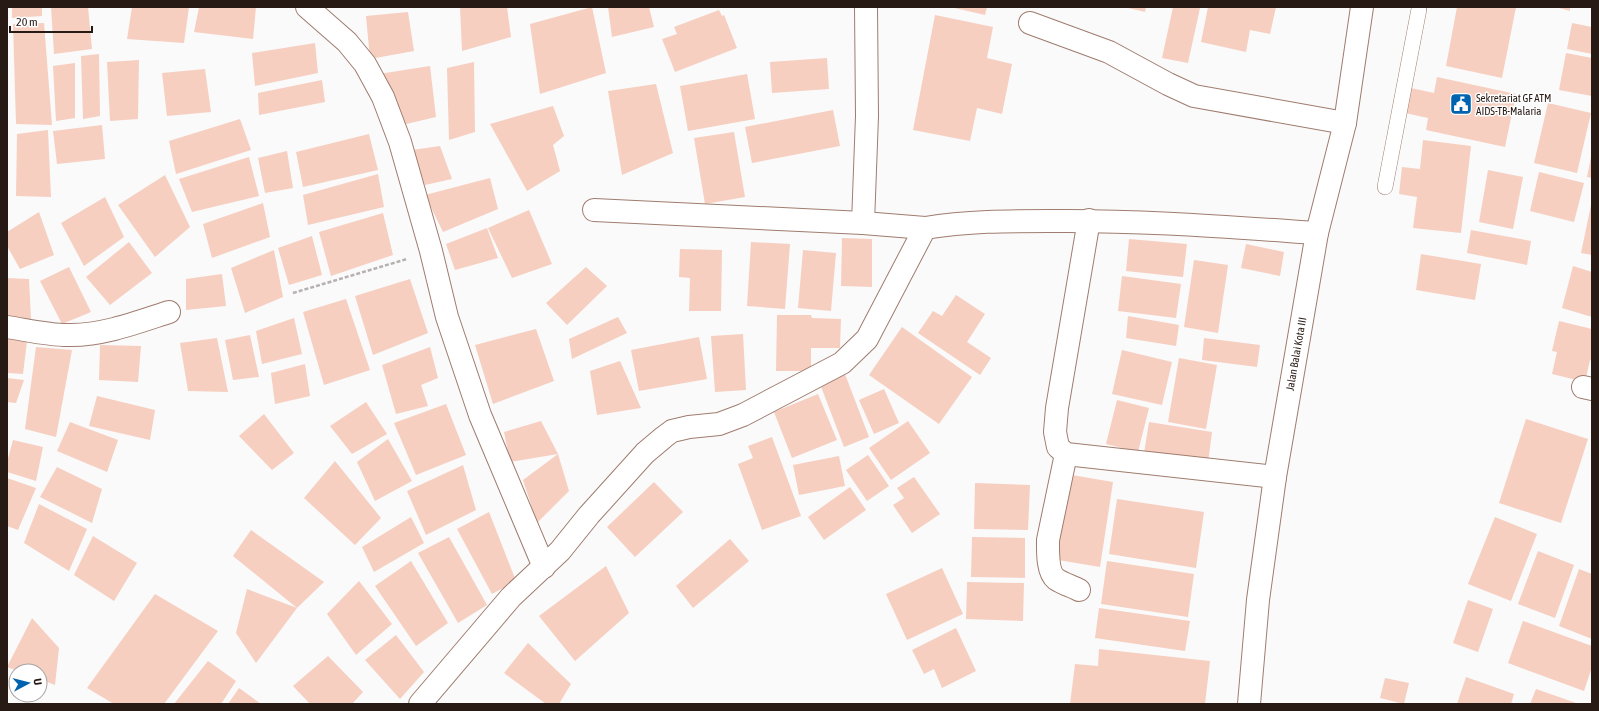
<svg xmlns="http://www.w3.org/2000/svg" width="1599" height="711" font-family="'Asap Condensed',sans-serif">
	<style>
		.building { fill: #f6cfc1 }
		.lines { fill: none; stroke-linecap: round; stroke-linejoin: round }
		.lane-casing { stroke: #9f7c6f; stroke-width: 16 }
		.street-casing { stroke: #9f7c6f; stroke-width: 24 }
		.path { stroke: #b6b1b0; stroke-width: 2.5; stroke-dasharray: 4 2; stroke-linecap: butt }
		.lane { stroke: #fff; stroke-width: 15 }
		.street { stroke: #fff; stroke-width: 22 }
		.labels { text-anchor: middle; stroke-width: 3; stroke-linejoin: round; paint-order: stroke }
		.poi-label { font-size: 11px; fill: #271914; stroke: #fff; text-anchor: start }
		.street-label { font-size: 11px; fill: #271914; stroke: #fff }
	</style>
	<rect width="100%" height="100%" fill="#fafafa"/>
	<!-- building -->
	<g class="building">
		<path d="M12,7h30v9l-30,2z"/>
		<path d="M51,7h37l4,42 -38,5z"/>
		<path d="M132,7h57l-5,36 -57,-4z"/>
		<path d="M199,7h57l-3,32 -59,-7z"/>
		<path d="M460,7h47l4,30 -49,14z"/>
		<path d="M592,7l14,66 -66,21 -10,-70z"/>
		<path d="M608,7h41l5,20 -42,10z"/>
		<path d="M950,7h37l-2,8z"/>
		<path d="M1124,7h22l-1,5z"/>
		<path d="M1173,7l27,1 -12,55 -26,-5z"/>
		<path d="M1208,7h68l-6,27 -20,-4 -4,22 -45,-10z"/>
		<path d="M1457,7h59l-14,71 -56,-12z"/>
		<path d="M1555,7h15v4z"/>
		<path d="M719,10l3,6 2,-1 13,33 -62,24 -13,-33 15,-5 -3,-7z"/>
		<path d="M408,12l6,39 -44,8 -4,-43z"/>
		<path d="M935,15l58,12 -6,31 25,6 -10,50 -25,-6 -7,33 -57,-11z"/>
		<path d="M44,23l8,102 -36,-1 -3,-100z"/>
		<path d="M1572,23l20,4v27l-25,-5z"/>
		<path d="M315,43l3,30 -63,13 -3,-33z"/>
		<path d="M1566,53l26,5v38l-33,-6z"/>
		<path d="M99,54l1,62 -17,3 -2,-63z"/>
		<path d="M827,58l2,31 -57,4 -2,-31z"/>
		<path d="M139,60l-1,59 -28,2 -3,-59z"/>
		<path d="M474,62l1,70 -26,8 -2,-72z"/>
		<path d="M75,63v55l-19,3 -3,-55z"/>
		<path d="M430,66l6,51 -34,8 -23,-51z"/>
		<path d="M205,69l6,43 -44,4 -5,-43z"/>
		<path d="M747,74l8,45 -67,12 -8,-45z"/>
		<path d="M1437,77l79,17 -11,53 -79,-17 2,-12 -23,-5 6,-25 23,5z"/>
		<path d="M322,80l3,22 -66,13 -1,-22z"/>
		<path d="M656,84l17,69 -51,22 -14,-84z"/>
		<path d="M1548,103l43,10 -14,60 -43,-10z"/>
		<path d="M553,106l11,30 -11,9 7,26 -33,20 -37,-67z"/>
		<path d="M833,110l7,36 -88,17 -7,-36z"/>
		<path d="M240,119l11,31 -75,24 -7,-33z"/>
		<path d="M102,125l3,34 -48,5 -4,-33z"/>
		<path d="M48,130l3,67 -35,-1 1,-62z"/>
		<path d="M734,132l11,65 -40,7 -11,-66z"/>
		<path d="M369,134l9,36 -75,17 -7,-35z"/>
		<path d="M1423,140l48,6 -10,87 -48,-5 4,-31 -18,-3 3,-27 18,2z"/>
		<path d="M440,146l12,33 -27,6 -13,-35z"/>
		<path d="M287,151l6,37 -28,5 -7,-35z"/>
		<path d="M249,157l10,39 -67,16 -13,-33z"/>
		<path d="M1591,157h1v21l-5,-1z"/>
		<path d="M1488,170l35,7 -10,52 -34,-7z"/>
		<path d="M1539,172l45,11 -10,39 -44,-11z"/>
		<path d="M378,174l6,33 -76,18 -5,-30z"/>
		<path d="M165,175l25,52 -35,30 -37,-52z"/>
		<path d="M490,178l8,31 -55,23 -18,-37z"/>
		<path d="M105,197l19,40 -40,29 -23,-43z"/>
		<path d="M263,203l7,34 -58,21 -9,-34z"/>
		<path d="M1591,205h1v50l-11,-2z"/>
		<path d="M529,210l23,54 -40,14 -24,-50z"/>
		<path d="M39,212l15,43 -34,14 -13,-23v-14z"/>
		<path d="M383,213l10,42 -62,21 -12,-44z"/>
		<path d="M487,228l11,30 -43,12 -9,-26z"/>
		<path d="M1471,230l60,11 -4,24 -60,-12z"/>
		<path d="M312,236l10,39 -33,10 -11,-37z"/>
		<path d="M842,238l30,1v48l-31,-1z"/>
		<path d="M1129,239l58,5 -4,33 -57,-6z"/>
		<path d="M129,242l23,31 -42,32 -24,-28z"/>
		<path d="M751,242l39,2 -5,65 -38,-3z"/>
		<path d="M1246,244l38,8 -4,24 -39,-8z"/>
		<path d="M680,249l42,1 -1,61h-32l1,-33 -11,-1z"/>
		<path d="M274,250l9,47 -38,16 -14,-45z"/>
		<path d="M803,250l33,3 -5,58 -33,-3z"/>
		<path d="M1421,254l60,10 -6,36 -59,-10z"/>
		<path d="M1194,260l34,5 -10,68 -34,-6z"/>
		<path d="M1573,266l19,6v45l-30,-9z"/>
		<path d="M69,267l22,45 -29,12 -22,-43z"/>
		<path d="M586,267l21,19 -40,39 -21,-22z"/>
		<path d="M222,274l4,32 -40,4v-31z"/>
		<path d="M1122,276l59,8 -5,34 -58,-7z"/>
		<path d="M7,278l22,1 2,40 -24,-2z"/>
		<path d="M410,279l18,54 -55,22 -18,-59z"/>
		<path d="M956,295l29,19 -18,28 24,16 -11,17 -62,-42 15,-22 9,5z"/>
		<path d="M346,299l24,71 -46,15 -21,-73z"/>
		<path d="M777,315h34l1,3 29,1 -1,29h-29v23h-35z"/>
		<path d="M1128,316l51,9 -3,21 -50,-8z"/>
		<path d="M618,317l9,16 -55,26 -3,-20z"/>
		<path d="M294,318l8,36 -40,10 -6,-33z"/>
		<path d="M1559,321l33,8v32l-2,-1 -5,22 -33,-8 5,-22 -5,-1z"/>
		<path d="M902,327l70,50 -33,47 -70,-49z"/>
		<path d="M536,329l18,52 -61,23 -18,-59z"/>
		<path d="M743,334l3,56 -31,2 -4,-56z"/>
		<path d="M250,335l9,42 -26,3 -8,-40z"/>
		<path d="M699,337l8,42 -68,12 -8,-41z"/>
		<path d="M7,338l20,3 -4,33 -16,-1z"/>
		<path d="M217,338l11,54 -40,-1 -8,-48z"/>
		<path d="M1204,338l56,7 -3,22 -55,-7z"/>
		<path d="M100,345l41,1 -3,36 -39,-2z"/>
		<path d="M36,347l36,3 -16,87 -31,-8z"/>
		<path d="M430,347l8,31 -17,7 7,21 -32,8 -14,-49z"/>
		<path d="M1122,350l50,12 -10,43 -50,-11z"/>
		<path d="M1179,358l38,7 -11,64 -38,-7z"/>
		<path d="M620,361l21,47 -44,7 -7,-44z"/>
		<path d="M305,364l5,32 -35,8 -4,-31z"/>
		<path d="M845,374l24,63 -25,10 -24,-63z"/>
		<path d="M7,378l17,2 -8,23 -9,-1z"/>
		<path d="M884,389l15,34 -25,11 -15,-34z"/>
		<path d="M818,394l19,46 -45,18 -18,-46z"/>
		<path d="M97,396l58,14 -5,30 -61,-14z"/>
		<path d="M1117,400l32,8 -11,44 -32,-8z"/>
		<path d="M366,402l21,32 -35,20 -22,-28z"/>
		<path d="M446,404l20,51 -50,20 -22,-52z"/>
		<path d="M264,414l30,39 -22,17 -33,-34z"/>
		<path d="M1526,419l62,20 -27,84 -62,-20z"/>
		<path d="M541,421l17,33 -48,8 -6,-30z"/>
		<path d="M908,421l22,32 -39,27 -22,-32z"/>
		<path d="M70,422l48,18 -11,32 -50,-21z"/>
		<path d="M1149,422l63,10 -4,31 -64,-10z"/>
		<path d="M772,437l29,79 -39,14 -24,-66 15,-6 -5,-12z"/>
		<path d="M388,439l24,42 -37,20 -18,-39z"/>
		<path d="M13,440l30,7 -7,34 -29,-9v-10z"/>
		<path d="M558,454l11,37 -32,32 -14,-43z"/>
		<path d="M868,455l21,31 -22,15 -21,-31z"/>
		<path d="M839,456l6,30 -46,9 -6,-30z"/>
		<path d="M335,461l46,57 -26,27 -51,-47z"/>
		<path d="M463,465l13,45 -50,25 -19,-44z"/>
		<path d="M57,467l45,22 -10,34 -52,-26z"/>
		<path d="M1066,474l47,8 -13,85 -48,-8z"/>
		<path d="M914,477l26,37 -28,19 -19,-28 11,-7 -7,-10z"/>
		<path d="M7,478l29,10 -18,42 -11,-4z"/>
		<path d="M654,482l29,30 -48,45 -28,-30z"/>
		<path d="M975,483l55,2 -2,45 -54,-1z"/>
		<path d="M850,487l16,23 -42,30 -16,-23z"/>
		<path d="M1117,499l87,13 -8,56 -87,-14z"/>
		<path d="M39,504l48,25 -18,42 -45,-28z"/>
		<path d="M489,512l27,69 -24,13 -35,-65z"/>
		<path d="M411,517l13,26 -50,29 -12,-25z"/>
		<path d="M1495,517l42,17 -26,67 -43,-17z"/>
		<path d="M251,530l73,52 -27,26 -64,-52z"/>
		<path d="M93,536l44,27 -23,38 -40,-26z"/>
		<path d="M449,537l38,68 -29,18 -40,-70z"/>
		<path d="M972,537l53,1v40l-54,-1z"/>
		<path d="M730,539l19,22 -56,47 -17,-22z"/>
		<path d="M1538,551l36,14 -19,53 -37,-14z"/>
		<path d="M411,561l37,62 -32,23 -41,-60z"/>
		<path d="M1107,561l87,13 -6,43 -87,-13z"/>
		<path d="M606,566l23,47 -54,48 -36,-45z"/>
		<path d="M942,568l21,46 -56,26 -21,-46z"/>
		<path d="M1579,569l13,5v65l-33,-13z"/>
		<path d="M359,581l33,43 -36,31 -29,-41z"/>
		<path d="M967,582l57,1 -1,38 -57,-2z"/>
		<path d="M247,589l50,19 -41,55 -20,-30z"/>
		<path d="M155,594l63,37 -54,73h-50l-27,-16z"/>
		<path d="M1468,600l25,9 -15,43 -25,-9z"/>
		<path d="M1099,608l91,13 -5,30 -90,-13z"/>
		<path d="M32,618l27,30 -4,37 -15,-6v-8h-22l-11,-4z"/>
		<path d="M1523,621l69,25v21l-8,24 -76,-28z"/>
		<path d="M956,628l20,43 -34,17 -8,-19 -10,5 -12,-24z"/>
		<path d="M396,635l28,37 -24,27 -35,-39z"/>
		<path d="M528,643l43,41 -12,20h-13l-42,-31z"/>
		<path d="M1099,649l111,12 -5,43h-135l5,-40 23,2z"/>
		<path d="M328,656l35,36 -11,12h-42l-17,-18z"/>
		<path d="M208,661l28,20 -15,23h-47z"/>
		<path d="M1466,677l48,17 -3,10h-54z"/>
		<path d="M1385,678l24,5 -5,21 -24,-6z"/>
		<path d="M239,688l22,16h-33z"/>
		<path d="M1536,689l43,15h-49z"/>
	</g>
	<g class="lines">
		<!-- lane casing -->
		<g class="lane-casing">
			<path id="lane" d="M1385,187l34,-178"/>
		</g>
		<!-- street casing -->
		<g class="street-casing">
			<g id="street">
				<path d="M307,7l40,35 18,22 18,33 17,45 31,109 16,66 33,98 64,152"/>
				<path d="M1030,23l79,29 59,32 26,12 151,27"/>
				<path d="M594,210l269,13 62,5"/>
				<path d="M1089,220l-32,188 -2,24 3,15 8,7 209,23"/>
				<path d="M863,223l4,-107 -1,-109"/>
				<path d="M7,327c20,3 45,9 64,8 33,0 67,-13 98,-23"/>
				<path d="M1583,387l9,2"/>
				<path d="M1066,454l-18,86c0,10 -1,32 8,39 7,5 16,7 23,11"/>
				<path d="M420,704l91,-107 49,-46 29,-36 56,-62 19,-16 8,-6 17,-4 30,-3 24,-9 99,-52 25,-24 58,-111c42,-7 83,-7 125,-7 89,-1 178,6 267,12"/>
				<path d="M1249,704l9,-104 17,-123 42,-244 28,-110 17,-116"/>
			</g>
		</g>
		<!-- path -->
		<path class="path" d="M293,293l114,-34"/>
		<!-- lane -->
		<use href="#lane" class="lane"/>
		<!-- street -->
		<use href="#street" class="street"/>
	</g>
	<!-- icons -->
	<defs>
		<g id="civic-square" transform="scale(1.15)"><rect x="-9" y="-9" width="18" height="18" rx="4" fill="#0063af" stroke="#fff"/><path d="M-.6-6.5H3V-4.5H.6V-3L4-1V1h2V6H-6V1h2V-1L-.6-3ZM-1.2 2.5V6h2.4V2.5Z" fill="#fff"/></g>
	</defs>
	<g fill-rule="evenodd">
		<use href="#civic-square" x="1461" y="104"/>
	</g>
	<g class="labels">
		<!-- poi labels -->
		<g class="poi-label">
			<text x="1476" y="102">Sekretariat GF ATM<tspan x="1476" dy="13">AIDS-TB-Malaria</tspan></text>
		</g>
		<!-- street labels -->
		<g class="street-label">
			<text transform="translate(1296 354) rotate(-80)" y="4">Jalan Balai Kota III</text>
		</g>
	</g>
	<!-- border -->
	<rect width="1599" height="711" fill="none" stroke="#271914" stroke-width="16"/>
	<!-- north arrow -->
	<g transform="translate(28 683) rotate(83)"><circle r="19" fill="#ffffff" stroke="#a9a3a1"/>
	<path d="M0-3L7 15L0 10L-7 15Z" fill="#0063af"/>
	<text y="-6" font-size="11" font-weight="bold" text-anchor="middle" fill="#271914">U</text>
	</g>
	<!-- scale -->
	<path d="M10 26v6h82v-6" fill="none" stroke="#271914" stroke-width="2"/>
	<text x="16" y="26" font-size="12" fill="#271914" stroke="#ffffff" stroke-width="3" paint-order="stroke">20 m</text>
</svg>
